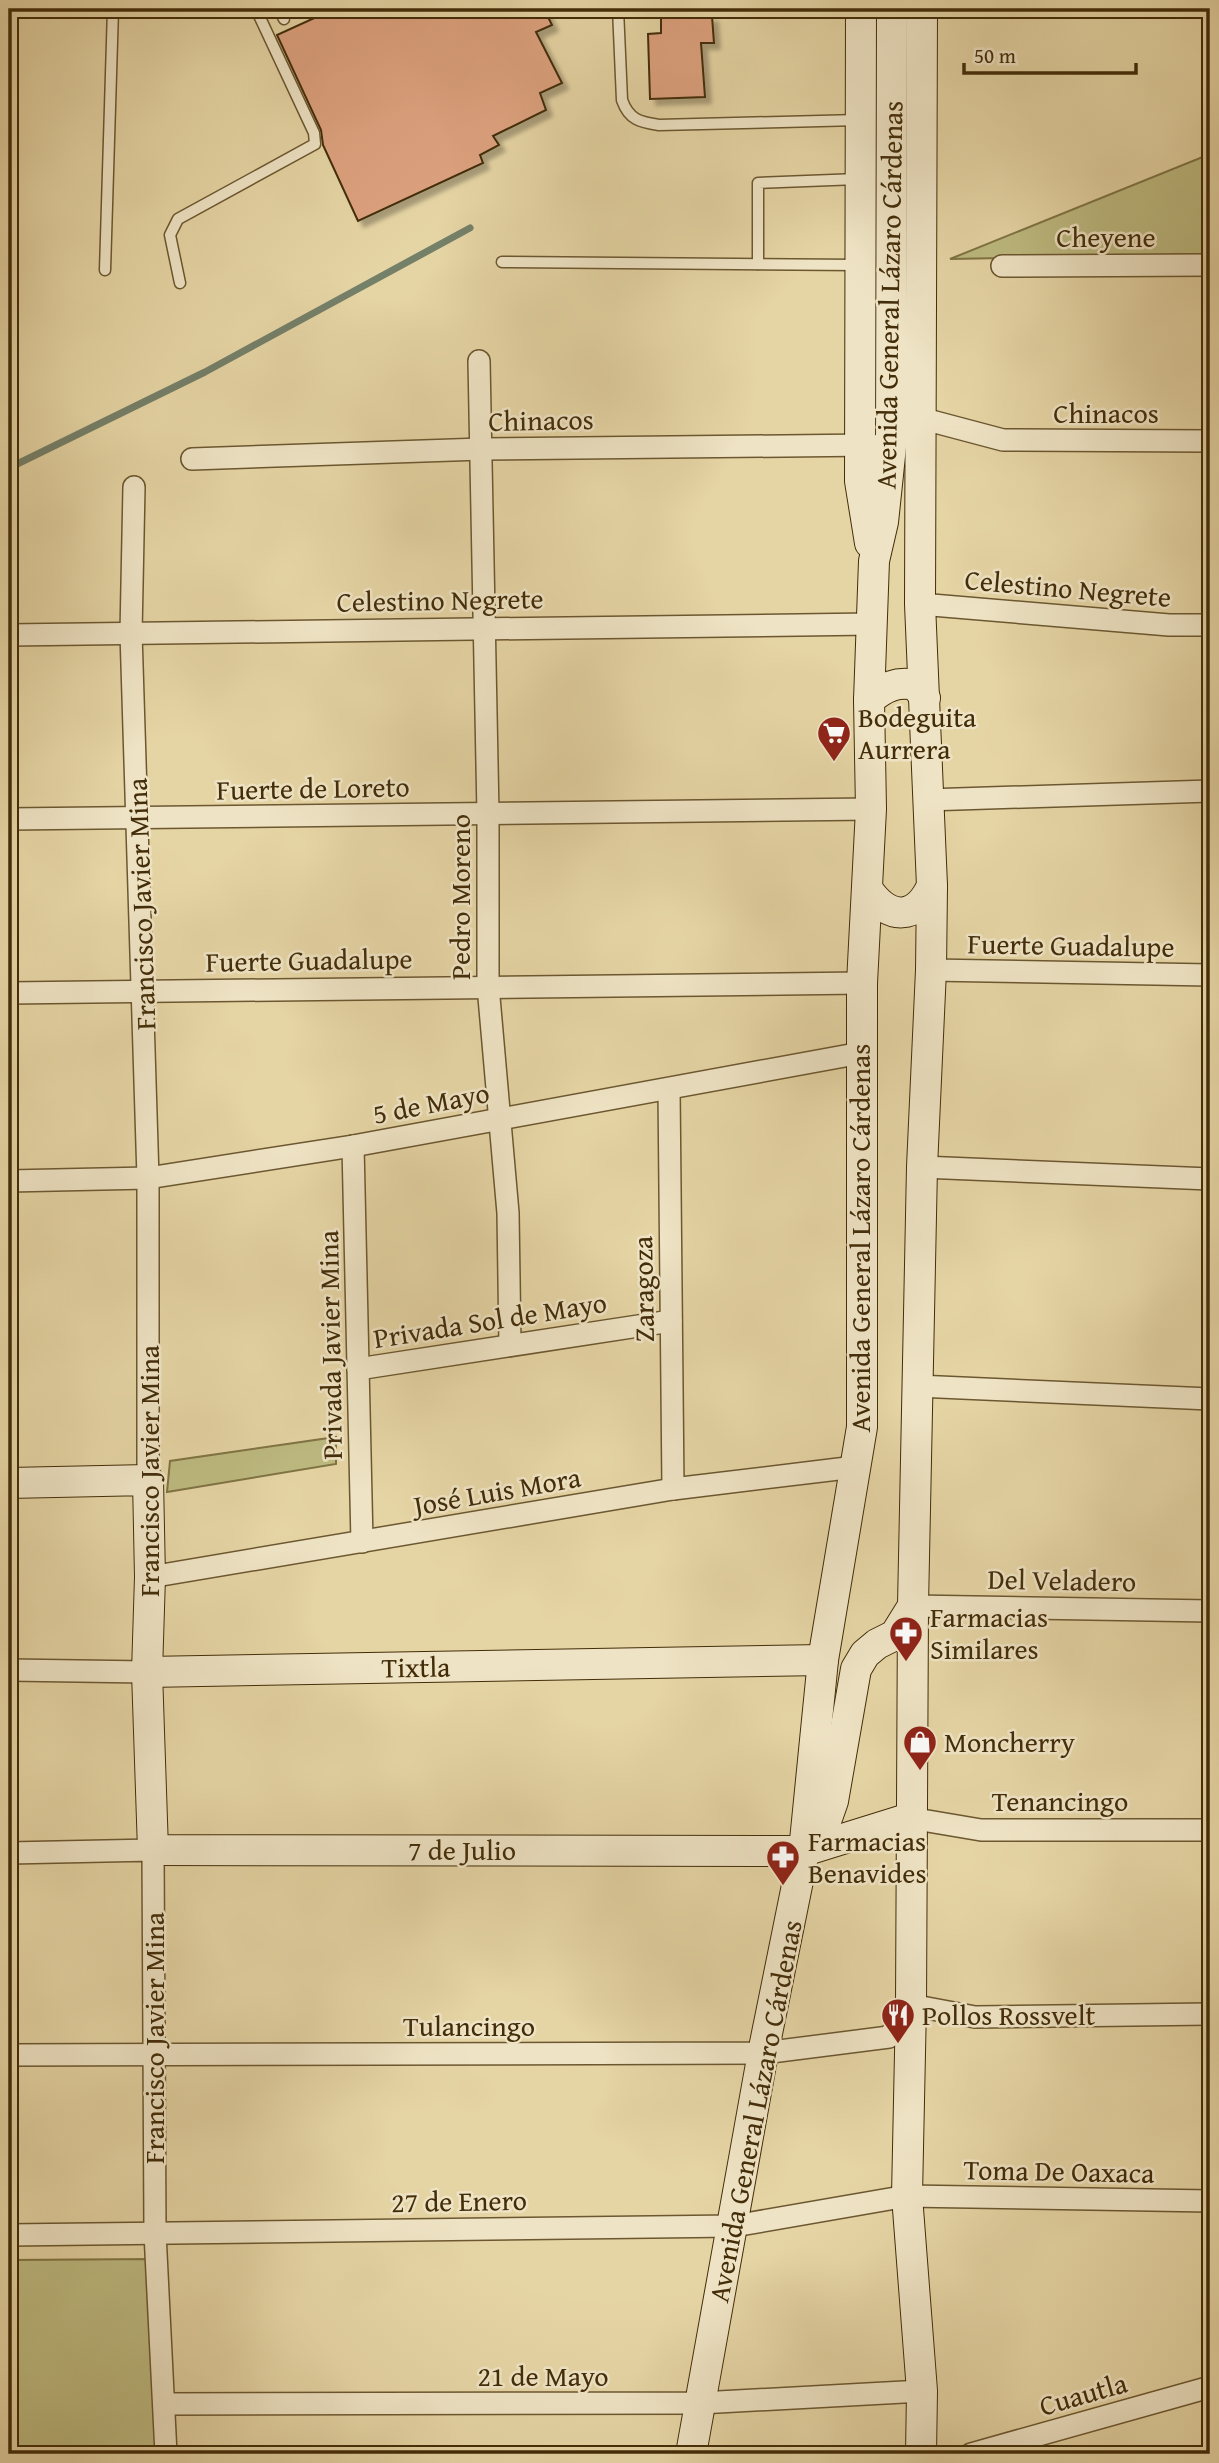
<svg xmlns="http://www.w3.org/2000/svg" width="1219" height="2463" font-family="'Gentium Book Plus',serif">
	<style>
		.green { fill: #bdba80; stroke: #807444; stroke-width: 2 }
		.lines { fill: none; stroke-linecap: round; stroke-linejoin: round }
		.stream { stroke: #758069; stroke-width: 7 }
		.building { fill: #dca17e; stroke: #432d09; stroke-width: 2; filter: url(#shadow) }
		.lane-casing { stroke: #6c5730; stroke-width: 13 }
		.street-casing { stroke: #6c5730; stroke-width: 24 }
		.secondary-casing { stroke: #432d09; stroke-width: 32 }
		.lane { stroke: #eee3c4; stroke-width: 10 }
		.street { stroke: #eee3c4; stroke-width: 21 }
		.secondary { stroke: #eee3c4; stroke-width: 30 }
		.labels { text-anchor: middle; stroke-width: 5; stroke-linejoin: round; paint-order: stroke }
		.street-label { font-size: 28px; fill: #432d09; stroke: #eee3c4 }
		.poi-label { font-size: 28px; fill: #432d09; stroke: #eee3c4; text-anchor: start }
	</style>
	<defs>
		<filter id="shadow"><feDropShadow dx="6" dy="6" stdDeviation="2" flood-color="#0004"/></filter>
	</defs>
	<rect width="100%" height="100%" fill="#e5d4a4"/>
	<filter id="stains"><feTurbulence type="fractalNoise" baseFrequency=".00286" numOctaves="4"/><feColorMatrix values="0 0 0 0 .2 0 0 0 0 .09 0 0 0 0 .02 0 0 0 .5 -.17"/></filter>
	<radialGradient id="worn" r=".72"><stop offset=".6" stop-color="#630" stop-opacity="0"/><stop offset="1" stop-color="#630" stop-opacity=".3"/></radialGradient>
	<!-- green -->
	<g class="green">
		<path d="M1210,154v100l-260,5z"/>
		<path d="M336,1437v27l-169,28 3,-31z"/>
		<path d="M153,2259l6,195h-150v-194z"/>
	</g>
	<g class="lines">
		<!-- stream -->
		<path class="stream" d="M9,468l196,-96 265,-144"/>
	</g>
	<!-- building -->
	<g class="building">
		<path d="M334,9h210l8,16 -16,7 26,51 -22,10 6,17 -53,26 6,9 -19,10 3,8 -125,58 -35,-76 -2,-15 -44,-95z"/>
		<path d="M661,9h33v8l18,-1 2,27h-13l4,54 -55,2 -2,-65 13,-1z"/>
	</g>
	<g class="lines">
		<!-- lane casing -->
		<g class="lane-casing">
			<g id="lane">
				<path d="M279,9l5,10"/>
				<path d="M618,9l4,91c7,20 18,22 37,25l200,-5"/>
				<path d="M502,262l355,3"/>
				<path d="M758,264v-81l100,-4"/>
				<path d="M105,270l8,-261"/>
				<path d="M180,283l-10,-48 8,-16 137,-75 -1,-11 -58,-124"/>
			</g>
		</g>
		<!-- street casing -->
		<g class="street-casing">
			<g id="street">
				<path d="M1002,266l208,-1"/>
				<path d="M479,361l9,453v172l20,227 2,132"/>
				<path d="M920,418l83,22 207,1"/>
				<path d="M192,459l290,-10 390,-4"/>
				<path d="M134,487l-3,146 17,545v302"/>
				<path d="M920,604l249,21h41"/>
				<path d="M9,635l863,-11"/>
				<path d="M927,800l283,-9"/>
				<path d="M9,819l862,-10"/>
				<path d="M931,970l279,5"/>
				<path d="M9,993l853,-10"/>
				<path d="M669,1089l4,400"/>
				<path d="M353,1146l9,396"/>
				<path d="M922,1167l288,12"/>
				<path d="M9,1181l139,-3 205,-32 508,-93"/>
				<path d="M358,1369l313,-48"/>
				<path d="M917,1386l293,13"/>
				<path d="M150,1577l523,-88 182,-22"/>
				<path d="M913,1606l297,5"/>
				<path d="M9,1670l138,2"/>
				<path d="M910,1818l71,12h229"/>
				<path d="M9,1853l144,-3 2,383 11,221"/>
				<path d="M9,2055l754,-2 126,-16 22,-32 64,12 235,-3"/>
				<path d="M9,2235l725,-9 173,-30 303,5"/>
				<path d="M165,2404l535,-1 222,-12"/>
				<path d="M971,2454l239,-67"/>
			</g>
		</g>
		<!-- secondary casing -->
		<g class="secondary-casing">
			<g id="secondary">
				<path d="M861,9l-1,472 10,62"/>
				<path d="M869,700c15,-13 28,-19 47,-15l9,13"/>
				<path d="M868,890c22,31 48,30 64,-4"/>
				<path d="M9,1483l139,-3 2,97 -3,95 6,178 651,1 106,-33"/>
				<path d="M147,1672l676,-12"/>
				<path d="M806,1848l20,-27 7,-20 23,-132 9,-15 12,-10 18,-9 18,-29"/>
				<path d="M691,2454l72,-401 41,-202 19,-191 39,-233v-444l9,-174 -2,-109 5,-139 9,-39 8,-76 1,-437"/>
				<path d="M921,2454l1,-63 -15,-195 4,-191 2,-399 9,-439 9,-197 1,-84 -12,-282 2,-595"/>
			</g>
		</g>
		<!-- lane -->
		<use href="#lane" class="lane"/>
		<!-- street -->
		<use href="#street" class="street"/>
		<!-- secondary -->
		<use href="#secondary" class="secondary"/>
	</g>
	<!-- icons -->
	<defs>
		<g id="supermarket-pin" transform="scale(1.75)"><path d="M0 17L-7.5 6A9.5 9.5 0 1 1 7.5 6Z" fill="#8f2418" stroke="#eee3c4"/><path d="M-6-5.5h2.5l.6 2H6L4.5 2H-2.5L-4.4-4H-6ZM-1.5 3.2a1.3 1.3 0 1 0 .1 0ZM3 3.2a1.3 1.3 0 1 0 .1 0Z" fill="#fff"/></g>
		<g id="pharmacy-pin" transform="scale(1.75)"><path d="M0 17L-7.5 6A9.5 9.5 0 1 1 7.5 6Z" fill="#8f2418" stroke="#eee3c4"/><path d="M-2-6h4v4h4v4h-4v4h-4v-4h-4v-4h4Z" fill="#fff"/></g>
		<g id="shop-pin" transform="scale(1.75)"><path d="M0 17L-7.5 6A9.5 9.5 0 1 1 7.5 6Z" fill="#8f2418" stroke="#eee3c4"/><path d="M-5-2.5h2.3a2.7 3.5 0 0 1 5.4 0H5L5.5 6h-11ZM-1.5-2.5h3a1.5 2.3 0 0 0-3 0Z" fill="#fff"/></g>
		<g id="restaurant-pin" transform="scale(1.75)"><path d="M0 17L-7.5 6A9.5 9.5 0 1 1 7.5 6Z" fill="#8f2418" stroke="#eee3c4"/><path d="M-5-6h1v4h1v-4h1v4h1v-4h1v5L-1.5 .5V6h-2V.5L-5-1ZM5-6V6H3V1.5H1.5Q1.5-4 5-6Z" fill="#fff"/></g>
	</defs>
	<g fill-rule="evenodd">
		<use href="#supermarket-pin" x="834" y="733"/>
		<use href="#pharmacy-pin" x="906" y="1633"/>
		<use href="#shop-pin" x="920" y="1742"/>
		<use href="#pharmacy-pin" x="783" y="1857"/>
		<use href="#restaurant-pin" x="898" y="2015"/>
	</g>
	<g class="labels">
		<!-- street labels -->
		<g class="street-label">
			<text x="1106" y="247">Cheyene</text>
			<text transform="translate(889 295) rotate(-89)" y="10">Avenida General Lázaro Cárdenas</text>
			<text x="1106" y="423">Chinacos</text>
			<text transform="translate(541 420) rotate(-1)" y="10">Chinacos</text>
			<text transform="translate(1068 588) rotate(5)" y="10">Celestino Negrete</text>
			<text transform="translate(440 600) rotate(-1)" y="10">Celestino Negrete</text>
			<text transform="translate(313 788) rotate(-1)" y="10">Fuerte de Loreto</text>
			<text transform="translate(460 897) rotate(-90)" y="10">Pedro Moreno</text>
			<text transform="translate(141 904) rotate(-92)" y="10">Francisco Javier Mina</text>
			<text transform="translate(1071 945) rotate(1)" y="10">Fuerte Guadalupe</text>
			<text transform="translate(309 960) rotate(-1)" y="10">Fuerte Guadalupe</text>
			<text transform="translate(431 1103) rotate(-11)" y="10">5 de Mayo</text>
			<text transform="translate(860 1238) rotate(-90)" y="10">Avenida General Lázaro Cárdenas</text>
			<text transform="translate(643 1289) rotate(-91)" y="10">Zaragoza</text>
			<text transform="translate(490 1320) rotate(-9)" y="10">Privada Sol de Mayo</text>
			<text transform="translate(330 1345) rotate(-91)" y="10">Privada Javier Mina</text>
			<text transform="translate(149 1471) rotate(-90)" y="10">Francisco Javier Mina</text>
			<text transform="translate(497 1491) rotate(-10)" y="10">José Luis Mora</text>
			<text transform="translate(1062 1580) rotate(1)" y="10">Del Veladero</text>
			<text transform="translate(416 1667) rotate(-1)" y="10">Tixtla</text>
			<text x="1060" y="1811">Tenancingo</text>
			<text x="462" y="1860">7 de Julio</text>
			<text x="469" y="2036">Tulancingo</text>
			<text transform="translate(154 2038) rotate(-90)" y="10">Francisco Javier Mina</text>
			<text transform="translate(755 2111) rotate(-79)" y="10">Avenida General Lázaro Cárdenas</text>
			<text transform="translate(1059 2171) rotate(1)" y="10">Toma De Oaxaca</text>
			<text transform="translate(459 2201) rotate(-1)" y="10">27 de Enero</text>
			<text x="543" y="2386">21 de Mayo</text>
			<text transform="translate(1083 2394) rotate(-16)" y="10">Cuautla</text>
		</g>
		<!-- poi labels -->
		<g class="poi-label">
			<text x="858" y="727">Bodeguita<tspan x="858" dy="32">Aurrera</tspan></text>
			<text x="930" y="1627">Farmacias<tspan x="930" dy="32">Similares</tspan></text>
			<text x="944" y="1752">Moncherry</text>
			<text x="808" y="1851">Farmacias<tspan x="808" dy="32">Benavides</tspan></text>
			<text x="922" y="2025">Pollos Rossvelt</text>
		</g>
	</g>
	<!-- margin -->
	<rect width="1219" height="2463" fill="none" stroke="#e5d4a4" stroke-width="35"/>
	<rect x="10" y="10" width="1198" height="2442" fill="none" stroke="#432d09" stroke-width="3.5"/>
	<rect x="18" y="18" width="1184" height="2428" fill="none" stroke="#432d09" stroke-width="2"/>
	<!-- scale -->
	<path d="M964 63v10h172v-10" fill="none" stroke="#432d09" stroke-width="3.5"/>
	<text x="974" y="63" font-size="21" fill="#432d09" stroke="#eee3c4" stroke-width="5" paint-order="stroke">50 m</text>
	<rect width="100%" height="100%" filter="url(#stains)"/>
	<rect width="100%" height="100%" fill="url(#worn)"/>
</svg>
